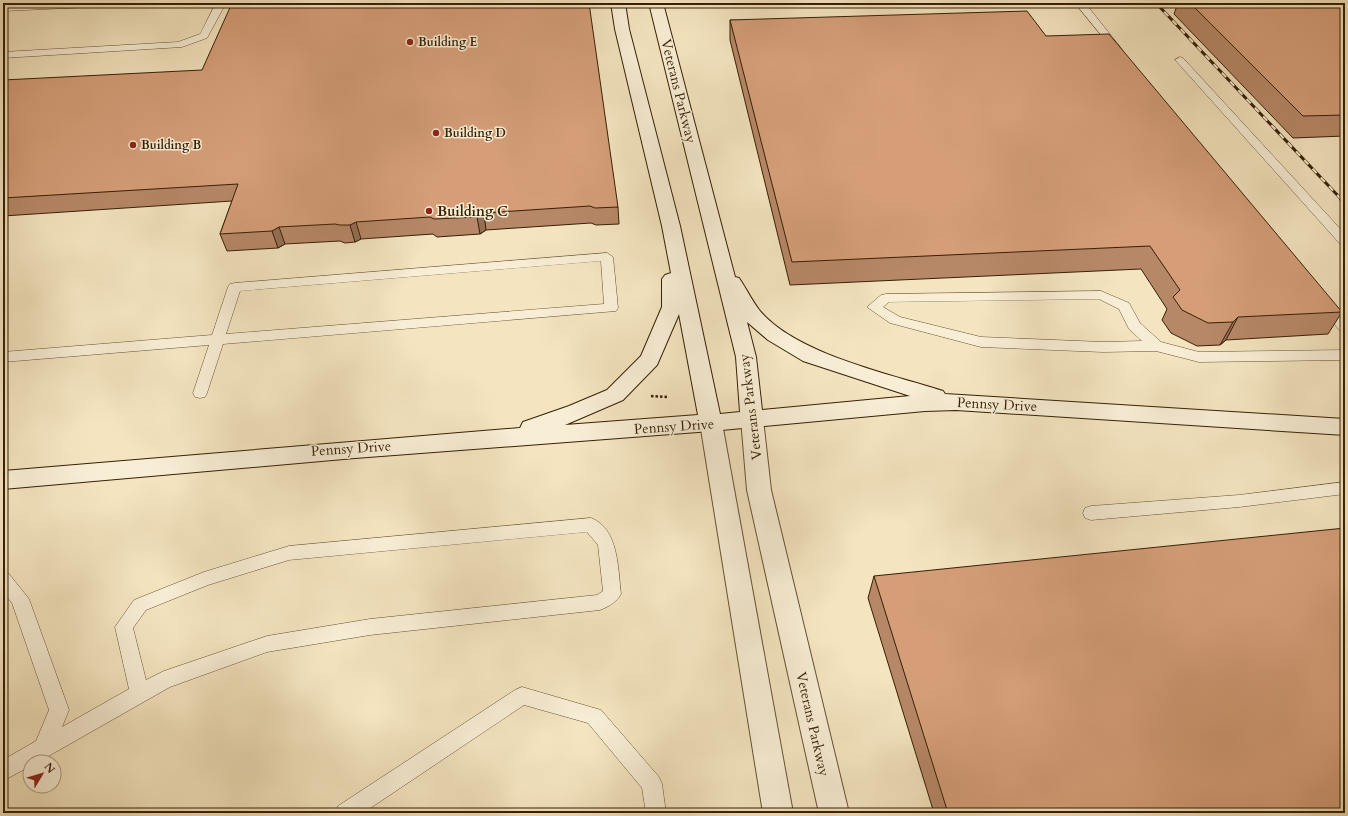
<svg xmlns="http://www.w3.org/2000/svg" width="1348" height="816" font-family="Cardo,serif">
	<style>
		.lines { fill: none; stroke-linecap: round; stroke-linejoin: round }
		.lane-casing { stroke: #665033; stroke-width: 1 }
		.street-casing { stroke: #665033; stroke-width: 2 }
		.secondary-casing { stroke: #371f04; stroke-width: 2 }
		.path { stroke: #371f04; stroke-width: 2.5; stroke-dasharray: 2.5 2; stroke-linecap: butt }
		.lane { fill: #f8eed6; fill-rule: evenodd }
		.street { fill: #f8eed6; fill-rule: evenodd }
		.secondary { fill: #f8eed6; fill-rule: evenodd }
		.rail-far1-casing { stroke: #371f04; stroke-width: 3 }
		.rail-casing { stroke: #371f04; stroke-width: 4 }
		.rail-far1 { stroke: #f8eed6; stroke-width: 2; stroke-dasharray: 6; stroke-linecap: butt }
		.rail { stroke: #f8eed6; stroke-width: 2.5; stroke-dasharray: 8; stroke-linecap: butt }
		.wall { fill: #b78868; stroke: #371f04 }
		.shaded-wall { fill: #956f55; stroke: #371f04 }
		.building { fill: #d59e79; stroke: #371f04 }
		.poi-dot { fill: #8f2418; stroke: #f8eed6; stroke-width: 1.5 }
		.labels { text-anchor: middle; stroke-width: 3; stroke-linejoin: round; paint-order: stroke }
		.far-poi-label { font-size: 12px; font-weight: bold; fill: #371f04; stroke: #f8eed6; text-anchor: start }
		.street-label { font-size: 14px; fill: #371f04; stroke: #f8eed6 }
		.poi-label { font-size: 14px; font-weight: bold; fill: #371f04; stroke: #f8eed6; text-anchor: start }
	</style>
	<rect width="100%" height="100%" fill="#f4e5c0"/>
	<filter id="stains"><feTurbulence type="fractalNoise" baseFrequency=".005" numOctaves="4"/><feColorMatrix values="0 0 0 0 .2 0 0 0 0 .09 0 0 0 0 .02 0 0 0 .5 -.17"/></filter>
	<radialGradient id="worn" r=".72"><stop offset=".6" stop-color="#630" stop-opacity="0"/><stop offset="1" stop-color="#630" stop-opacity=".3"/></radialGradient>
	<g class="lines">
		<!-- lane casing -->
		<g class="lane-casing">
			<g id="lane">
				<path d="M53,3h64l-5,3 -109,5v-6z"/>
				<path d="M216,3h10l-19,35 -25,9 -179,11v-6l175,-10 22,-8z"/>
				<path d="M1075,3h10l36,45 2,2 -2,2h-6z"/>
				<path d="M1180,57l3,1 162,176v12l-4,-1 -164,-183 -2,-2z"/>
				<path d="M607,253l6,4 5,51 -2,3 -393,33 -16,49 -2,4 -5,1 -5,-1 -2,-4 16,-48 -206,17v-10l209,-17 16,-48 2,-3 5,-1zM601,261l3,43 -378,30 14,-43z"/>
				<path d="M1101,291l28,12 11,20 21,19 38,10 146,-2v10l-146,2 -43,-11 -53,1 -122,-5 -91,-24 -23,-16 14,-12 5,-1zM1099,299l20,10 10,20 13,12 -39,1 -122,-5 -81,-20 -17,-10 6,-5z"/>
				<path d="M1325,300l5,1 15,18v14l-5,-2 -22,-27 2,-3z"/>
				<path d="M1345,482v12l-106,13 -148,13 -6,-2 -2,-5 2,-5 6,-2 148,-11z"/>
				<path d="M591,518c28,10 27,52 30,76 -4,8 -13,13 -21,16l-230,25 -103,17 -97,35 -132,75h-8v4l-27,15v-21l33,-19 13,-31 -37,-107 -9,-11v-20l6,2 20,25 40,111 -7,17 67,-38 -14,-62 19,-27 70,-28 85,-26zM587,532l11,13 5,46 -6,4 -227,24 -103,17 -103,35 -18,9 -13,-52 13,-18 62,-25 81,-25z"/>
				<path d="M522,687l79,23 58,67 3,7 4,29h-20l-4,-25 -54,-65 -64,-18 -161,108h-28l3,-7 177,-116z"/>
			</g>
		</g>
		<!-- street casing -->
		<g class="street-casing">
			<g id="street">
				<path d="M752,411l8,2 3,6 8,71 78,323h-30l-72,-323 -6,-71 3,-6z"/>
				<path d="M711,415l8,2 3,6 71,390h-30l-63,-390 3,-6z"/>
			</g>
		</g>
		<!-- secondary casing -->
		<g class="secondary-casing">
			<path id="secondary" d="M611,3h14l4,26 51,197 40,188 20,-2 -4,-55 -87,-354h14l72,274 4,1c7,10 13,23 21,33 36,43 130,63 183,80l2,3 400,25v16l-389,-25 -31,1 -214,20 -356,27 -352,31v-18l517,-43 3,-6 46,-16 38,-16 34,-34 21,-49v-28l3,-4 6,-2 -9,-47 -47,-197zM679,314l19,101 -133,10 58,-25 34,-35zM747,322l21,18 35,21 107,35 -148,14 -6,-53z"/>
		</g>
		<!-- path -->
		<path class="path" d="M651,396l17,1"/>
		<!-- lane -->
		<use href="#lane" class="lane"/>
		<!-- street -->
		<use href="#street" class="street"/>
		<!-- secondary -->
		<use href="#secondary" class="secondary"/>
		<!-- rail-far1 casing -->
		<g class="rail-far1-casing">
			<path id="rail-far1" d="M1156,3l186,197"/>
		</g>
		<!-- rail casing -->
		<g class="rail-casing">
			<path id="rail" d="M1341,199l4,4"/>
		</g>
		<!-- rail-far1 -->
		<use href="#rail-far1" class="rail-far1"/>
		<!-- rail -->
		<use href="#rail" class="rail"/>
	</g>
	<!-- wall -->
	<g class="wall">
		<path d="M1178,3h167v133l-52,2 -119,-124z"/>
		<path d="M730,20l316,16 296,276 -14,22 -102,6 -6,5 -23,1 -26,-13 -9,-13 5,-11 -26,-40 -351,16 -60,-245z"/>
		<path d="M3,80l615,127 1,17 -23,1 -5,-2 -105,7 -6,4 -43,3 -4,-3 -72,5 -6,3 -10,1 -5,-2 -55,3 -7,4 -51,3 -7,-17 12,-33 -229,15z"/>
		<path d="M874,576l471,237h-411l-66,-215z"/>
	</g>
	<!-- shaded-wall -->
	<g class="shaded-wall">
		<path d="M484,213l2,17 -6,4 -3,-17z"/>
		<path d="M356,222l5,17 -6,3 -5,-17z"/>
		<path d="M279,227l6,17 -7,4 -6,-17z"/>
		<path d="M1238,317l-12,23 -6,5 13,-23z"/>
	</g>
	<!-- building -->
	<g class="building">
		<path d="M232,3h357l29,204 -23,1 -5,-2 -106,7 -7,4 -43,2 -4,-2 -74,5 -6,3h-10l-5,-1 -56,3 -7,4 -52,3 18,-50 -235,14v-118l199,-10z"/>
		<path d="M1190,3h155v112l-42,1z"/>
		<path d="M1027,11l19,25 63,-2 233,278 -104,5 -5,5 -25,1 -26,-13 -9,-13 7,-7 -30,-44 -358,16 -62,-242z"/>
		<path d="M1345,528v285h-397l-74,-237z"/>
	</g>
	<!-- markers -->
	<g class="poi-dot">
		<circle cx="410" cy="42" r="4"/>
		<circle cx="436" cy="133" r="4"/>
		<circle cx="133" cy="145" r="4"/>
		<circle cx="429" cy="211" r="4"/>
	</g>
	<g class="labels">
		<!-- far-poi labels -->
		<g class="far-poi-label">
			<text x="418" y="46">Building E</text>
			<text x="444" y="137">Building D</text>
			<text x="141" y="149">Building B</text>
		</g>
		<!-- street labels -->
		<g class="street-label">
			<text transform="translate(679 91) rotate(76)" y="5">Veterans Parkway</text>
			<text transform="translate(997 404) rotate(3)" y="5">Pennsy Drive</text>
			<text transform="translate(750 407) rotate(-97)" y="5">Veterans Parkway</text>
			<text transform="translate(674 426) rotate(-4)" y="5">Pennsy Drive</text>
			<text transform="translate(351 448) rotate(-4)" y="5">Pennsy Drive</text>
			<text transform="translate(813 724) rotate(77)" y="5">Veterans Parkway</text>
		</g>
		<!-- poi labels -->
		<g class="poi-label">
			<text x="437" y="216">Building C</text>
		</g>
	</g>
	<!-- margin -->
	<rect width="1348" height="816" fill="none" stroke="#f4e5c0" stroke-width="16"/>
	<rect x="4" y="4" width="1340" height="808" fill="none" stroke="#371f04" stroke-width="2"/>
	<rect x="8" y="8" width="1332" height="800" fill="none" stroke="#371f04"/>
	<!-- north arrow -->
	<g transform="translate(42 774) rotate(52)"><circle r="19" fill="#f8eed6" stroke="#ab9b82"/>
	<path d="M0-3L7 15L0 10L-7 15Z" fill="#8f2418"/>
	<text y="-6" font-size="11" font-weight="bold" text-anchor="middle" fill="#371f04">N</text>
	</g>
	<rect width="100%" height="100%" filter="url(#stains)"/>
	<rect width="100%" height="100%" fill="url(#worn)"/>
</svg>
